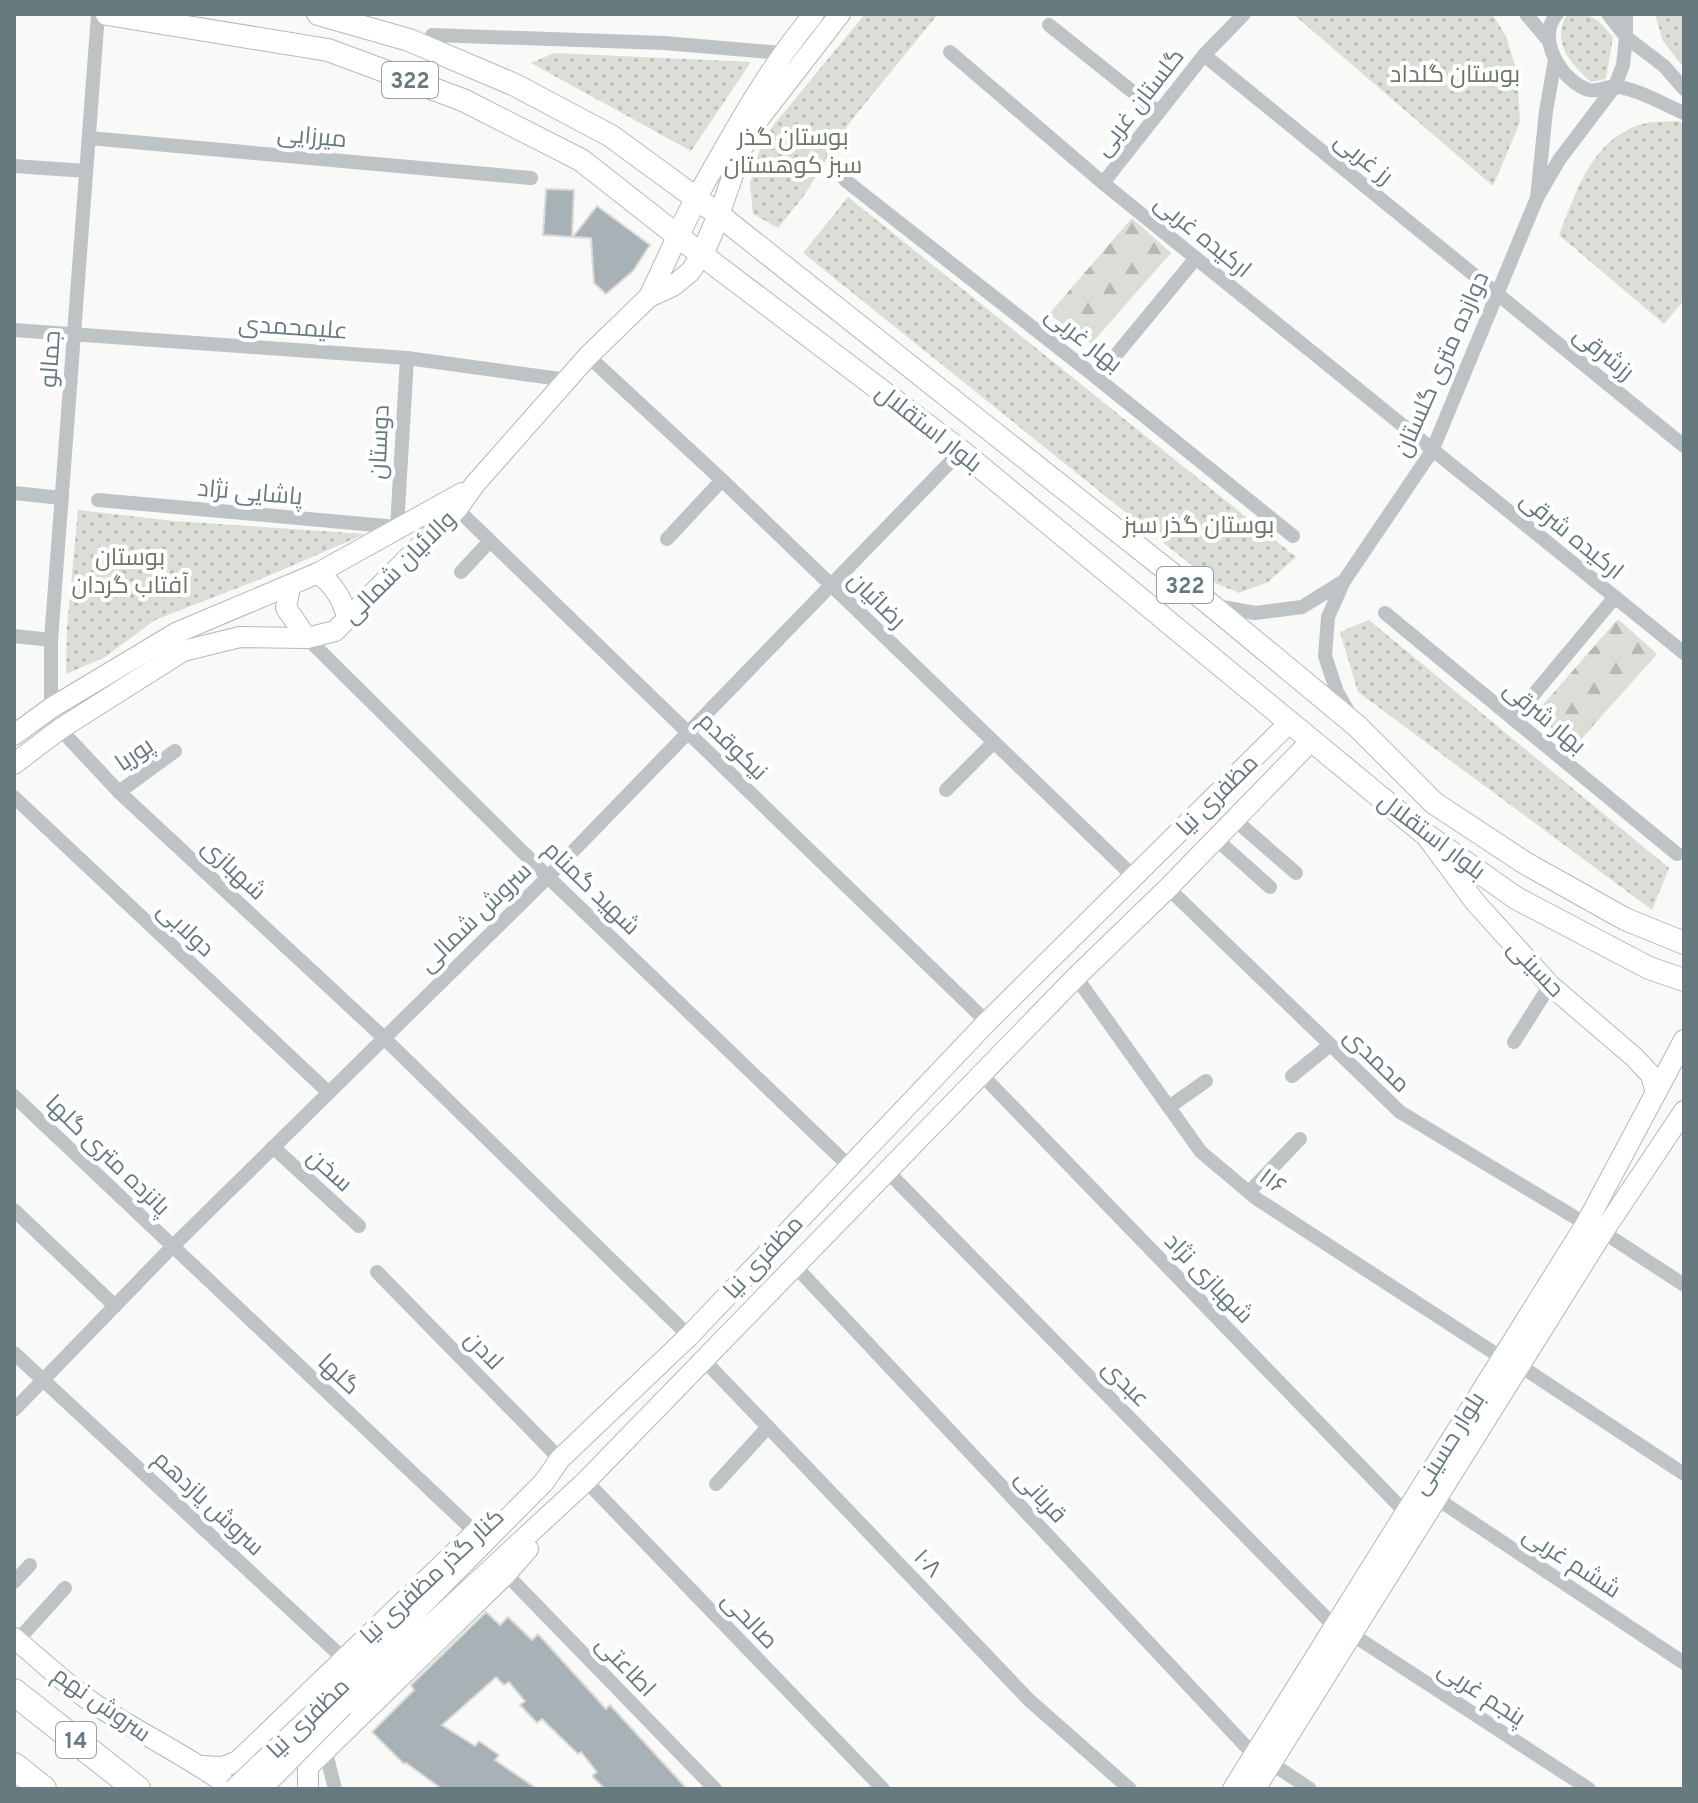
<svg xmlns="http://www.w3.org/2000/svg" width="1698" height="1803" font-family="Overpass,Cairo,sans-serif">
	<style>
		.green { fill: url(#green-dots) }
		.forest { fill: url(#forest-firs) }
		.building { fill: #a8b2b6; stroke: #dbdad9; stroke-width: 2 }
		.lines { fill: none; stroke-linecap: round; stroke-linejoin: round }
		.secondary-casing { stroke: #b1b9bb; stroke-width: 22 }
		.primary-casing { stroke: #b4babd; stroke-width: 24 }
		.highway-casing { stroke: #b4b9bb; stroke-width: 28 }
		.street { stroke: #bec4c6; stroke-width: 14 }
		.secondary { stroke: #fff; stroke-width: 20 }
		.primary { stroke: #fff; stroke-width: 22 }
		.highway { stroke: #fff; stroke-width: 26 }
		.secondary-bridge-casing { stroke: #b1b9bb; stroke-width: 22; stroke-linecap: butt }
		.secondary-bridge { stroke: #fff; stroke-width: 20 }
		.labels { text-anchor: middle; stroke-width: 8; stroke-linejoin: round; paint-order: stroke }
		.shield { fill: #fff; stroke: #94a2a6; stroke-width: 2 }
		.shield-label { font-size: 22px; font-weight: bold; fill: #667a80 }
		.park-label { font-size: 24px; fill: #6c7865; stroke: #fff }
		.street-label { font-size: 24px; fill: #667a80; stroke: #fff }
	</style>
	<defs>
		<pattern id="green-dots" width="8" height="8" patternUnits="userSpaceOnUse" patternTransform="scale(2)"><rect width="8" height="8" fill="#daded6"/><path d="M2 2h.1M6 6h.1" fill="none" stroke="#b5b9b3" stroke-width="1.8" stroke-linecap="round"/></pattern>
		<pattern id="forest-firs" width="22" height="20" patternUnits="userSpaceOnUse" patternTransform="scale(2)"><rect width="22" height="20" fill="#daded6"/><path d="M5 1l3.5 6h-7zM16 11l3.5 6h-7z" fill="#b5b9b3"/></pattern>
	</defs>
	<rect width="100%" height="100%" fill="#f9f9f7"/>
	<!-- green -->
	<g class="green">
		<path d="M865,14h73l-88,108 -47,75 -25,31 -25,-14 -3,-30 13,-46z"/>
		<path d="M1293,14h199l14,22 11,36 3,50 -27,64z"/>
		<path d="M1567,14c27,0 29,3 46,23l-7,42 -15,3c-21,-19 -40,-40 -24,-68z"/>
		<path d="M1655,14h29v54l-21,-27z"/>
		<path d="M554,53l197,9 -60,89 -160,-88z"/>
		<path d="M1677,121l7,3v176l-20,24 -105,-89c17,-42 31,-93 80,-110 11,-4 26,-3 38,-4z"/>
		<path d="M848,197l448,360 -28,25 -29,11 -28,-12 -408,-328z"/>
		<path d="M78,510l96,11 191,13 -97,42 -113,44 -50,37 -39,17 1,-46z"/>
		<path d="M1369,620l300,248 -17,42 -294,-218 -18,-60z"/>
	</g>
	<!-- forest -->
	<g class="forest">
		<path d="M1132,218l39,35 -80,91 -42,-30z"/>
		<path d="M1618,619l39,35 -81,91 -42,-30z"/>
	</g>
	<!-- building -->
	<g class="building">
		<path d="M546,189l28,1 -2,47 -29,-2z"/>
		<path d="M597,206l53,39 -17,26 -27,23 -12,-11 -3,-45 -18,-1z"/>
		<path d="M486,1612l14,13 8,-8 24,23 6,-6 68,75 4,-4 77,84h-82l-13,-13 5,-4 -16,-20 -3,2 -36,-35 -5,4 -17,-18 5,-4 -16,-19 -5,3 -8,-8 -54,48 33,21 4,-5 20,14 -4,5 42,29h-95l-36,-26 -2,1 -32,-32 42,-42 -3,-5z"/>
	</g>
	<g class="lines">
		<!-- secondary casing -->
		<g class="secondary-casing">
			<g id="secondary">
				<path d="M697,197c36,-64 70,-127 117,-183"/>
				<path d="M719,215l23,-66 16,-29 82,-106"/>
				<path d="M649,297l29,-62"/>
				<path d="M318,573c17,13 24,26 30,46"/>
				<path d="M290,587l-4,21 21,30"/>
				<path d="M14,735l37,-27 125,-75 142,-60 144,-80"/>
				<path d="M14,764l46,-35 123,-78 57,-14 67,1 28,-7 122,-122 18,-25 113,-128 61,-59 24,-11 17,-14 12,-17"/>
				<path d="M1429,840l46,62 75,83 84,72 17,18 5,18"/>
				<path d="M14,1638c27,22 53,48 82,67 45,29 94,52 137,84"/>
				<path d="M331,1697l213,-215 16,-23 129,-123 298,-314 302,-299"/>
				<path d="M343,1706l243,-225 490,-504 92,-89 143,-147"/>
				<path d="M202,1766l21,1 15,-6 238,-229"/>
				<path d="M308,1789v-22l198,-193 22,-25"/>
				<path d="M1233,1789l353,-565 98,-184"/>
				<path d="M1255,1789l348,-557 81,-121"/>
			</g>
		</g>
		<!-- primary casing -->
		<g class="primary-casing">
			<g id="primary">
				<path d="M107,14l221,36 135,50 118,60 121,95 259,196 464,383 91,64 133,70 35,12"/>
				<path d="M318,14l91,26 106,45 96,51 108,79 492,390 146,121 77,77 91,60 100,56 59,24"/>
				<path d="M678,235l19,-38"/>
				<path d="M702,255l17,-40"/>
			</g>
		</g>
		<!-- highway casing -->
		<g class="highway-casing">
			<g id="highway">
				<path d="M14,1692l123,97"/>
				<path d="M14,1766l29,23"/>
			</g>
		</g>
		<!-- street -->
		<g class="street">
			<path d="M1526,14l22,26"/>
			<path d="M1557,14c-22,24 5,68 32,76 8,2 16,-3 24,-3 20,-1 52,18 71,26"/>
			<path d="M1626,14v23l38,29 20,23"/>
			<path d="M1049,25l109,87"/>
			<path d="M432,35l232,8 118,10"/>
			<path d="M950,52l153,131 581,470"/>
			<path d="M1204,55l480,391"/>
			<path d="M1555,60l-9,51 -9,87 22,-38 56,-74 8,-21 3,-28 -18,-23"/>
			<path d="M89,138l442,40"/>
			<path d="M14,166l72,5"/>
			<path d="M845,180l252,198 196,158"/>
			<path d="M1103,183l101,-128 40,-41"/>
			<path d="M14,330l393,28 160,22"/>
			<path d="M588,356l134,124 412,397"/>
			<path d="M1097,378l99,-120"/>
			<path d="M14,493l48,5"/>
			<path d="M98,500l299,27 10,-169"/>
			<path d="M453,505l534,517"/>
			<path d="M667,539l55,-59"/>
			<path d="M461,572l28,-30"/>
			<path d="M1217,606l38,7 47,-6 42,-26"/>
			<path d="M1385,613l292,241"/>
			<path d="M14,636l37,4"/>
			<path d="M307,638l241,239 301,289"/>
			<path d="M51,708v-68l47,-626"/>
			<path d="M1351,716l-14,-24 -12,-36 3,-39 16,-36 88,-130 105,-253"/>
			<path d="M1513,719l102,-122"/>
			<path d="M60,729l59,63 264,245 306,299"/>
			<path d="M946,790l48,-48"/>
			<path d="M119,792l56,-41"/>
			<path d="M14,797l314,295"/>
			<path d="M1235,820l61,53"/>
			<path d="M1216,839l54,48"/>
			<path d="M1168,888l232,224 186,112"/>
			<path d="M1076,977l125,175 56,47 245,159"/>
			<path d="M1514,1042l36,-57"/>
			<path d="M982,1075l423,437"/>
			<path d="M1292,1076l38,-31"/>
			<path d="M14,1096l461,436"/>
			<path d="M1169,1107l37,-26"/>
			<path d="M273,1147l86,79"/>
			<path d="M887,1171l446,454"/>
			<path d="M1249,1192l51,-53"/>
			<path d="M14,1210l101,96"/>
			<path d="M1603,1232l81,53"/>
			<path d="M795,1266l459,489"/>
			<path d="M377,1272l183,187"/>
			<path d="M14,1353l330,306"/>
			<path d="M703,1359l326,341 101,89"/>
			<path d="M1519,1365l165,109"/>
			<path d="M14,1410l158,-163 376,-370 413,-426"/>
			<path d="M586,1481l297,308"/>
			<path d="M716,1484l52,-57"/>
			<path d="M1436,1498l248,165"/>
			<path d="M506,1574l209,215"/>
			<path d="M14,1582l16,-17"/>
			<path d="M1350,1633l239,156"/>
			<path d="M17,1641l48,-53"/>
			<path d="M325,1749l10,40"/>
			<path d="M1271,1763l39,26"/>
		</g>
		<!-- secondary -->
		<use href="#secondary" class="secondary"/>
		<!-- primary -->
		<use href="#primary" class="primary"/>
		<!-- highway -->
		<use href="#highway" class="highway"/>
		<!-- secondary-bridge casing -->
		<g class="secondary-bridge-casing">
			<g id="secondary-bridge">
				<path d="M234,1789l97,-92"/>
				<path d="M261,1789l82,-83"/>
			</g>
		</g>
		<!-- secondary-bridge -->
		<use href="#secondary-bridge" class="secondary-bridge"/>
	</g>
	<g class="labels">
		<!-- shield labels -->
		<g class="shield">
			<rect x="382" y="62" width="56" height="36" rx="6"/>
			<rect x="1157" y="567" width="56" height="36" rx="6"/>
			<rect x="56" y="1722" width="40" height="36" rx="6"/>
		</g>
		<g class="shield-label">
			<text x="410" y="88">322</text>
			<text x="1185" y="593">322</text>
			<text x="76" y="1748">14</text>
		</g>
		<!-- park labels -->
		<g class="park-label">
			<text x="1455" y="82">بوستان گلداد</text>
			<text x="793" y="145">بوستان گذر<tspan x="793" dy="28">سبز کوهستان</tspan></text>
			<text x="1199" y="533">بوستان گذر سبز</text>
			<text x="130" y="565">بوستان<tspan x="130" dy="28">آفتاب گردان</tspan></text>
		</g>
		<!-- street labels -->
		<g class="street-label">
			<text transform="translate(1139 102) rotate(-52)" y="8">گلستان غربی</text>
			<text transform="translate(312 136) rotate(5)" y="8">میرزایی</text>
			<text transform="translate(1364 158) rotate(39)" y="8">رز غربی</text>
			<text transform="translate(1203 236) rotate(39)" y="8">ارکیده غربی</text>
			<text transform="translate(293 327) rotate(4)" y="8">علیمحمدی</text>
			<text transform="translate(1084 339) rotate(38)" y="8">بهار غربی</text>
			<text transform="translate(1604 353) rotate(39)" y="8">رزشرقی</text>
			<text transform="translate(50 359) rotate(-86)" y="8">جمالو</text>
			<text transform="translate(1441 364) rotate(-66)" y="8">دوازده متری گلستان</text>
			<text transform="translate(929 428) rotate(38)" y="8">بلوار استقلال</text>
			<text transform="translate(379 442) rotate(-87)" y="8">دوستان</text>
			<text transform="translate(250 492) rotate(5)" y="8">پاشایی نژاد</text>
			<text transform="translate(1572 535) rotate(39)" y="8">ارکیده شرقی</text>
			<text transform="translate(399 567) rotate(-45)" y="8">والائیان شمالی</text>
			<text transform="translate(877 600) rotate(44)" y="8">رضائیان</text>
			<text transform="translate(1545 717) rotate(40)" y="8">بهار شرقی</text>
			<text transform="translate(733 746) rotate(44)" y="8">نیکوقدم</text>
			<text transform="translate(134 754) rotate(-35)" y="8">پوریا</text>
			<text transform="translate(1217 795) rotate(-45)" y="8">مظفری نیا</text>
			<text transform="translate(1432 836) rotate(37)" y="8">بلوار استقلال</text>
			<text transform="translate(234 869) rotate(43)" y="8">شهبازی</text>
			<text transform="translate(592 888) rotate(44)" y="8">شهید گمنام</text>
			<text transform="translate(475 917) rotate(-44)" y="8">سروش شمالی</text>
			<text transform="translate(186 929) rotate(43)" y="8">دولابی</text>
			<text transform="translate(1536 968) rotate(46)" y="8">حسینی</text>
			<text transform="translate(1377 1060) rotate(44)" y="8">محمدی</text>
			<text transform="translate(108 1155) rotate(44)" y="8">پانزده متری گلها</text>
			<text transform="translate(330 1170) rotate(42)" y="8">سخن</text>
			<text transform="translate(1273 1181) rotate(37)" y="8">۱۱۶</text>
			<text transform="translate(763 1257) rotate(-47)" y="8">مظفری نیا</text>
			<text transform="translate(1209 1278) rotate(46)" y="8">شهبازی نژاد</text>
			<text transform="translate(484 1350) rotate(46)" y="8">لادن</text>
			<text transform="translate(339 1374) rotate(43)" y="8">گلها</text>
			<text transform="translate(1126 1383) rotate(45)" y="8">عبدی</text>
			<text transform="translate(1448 1443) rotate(-58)" y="8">بلوار حسینی</text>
			<text transform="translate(1041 1496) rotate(47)" y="8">قربانی</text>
			<text transform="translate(209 1503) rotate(43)" y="8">سروش یازدهم</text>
			<text transform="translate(1572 1562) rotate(33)" y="8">ششم غربی</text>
			<text transform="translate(928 1563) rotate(46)" y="8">۱۰۸</text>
			<text transform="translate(432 1576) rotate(-43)" y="8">کنار گذر مظفری نیا</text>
			<text transform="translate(750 1620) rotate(46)" y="8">صالحی</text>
			<text transform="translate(626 1666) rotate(46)" y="8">اطاعتی</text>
			<text transform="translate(1482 1693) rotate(33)" y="8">پنجم غربی</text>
			<text transform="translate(102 1704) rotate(35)" y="8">سروش نهم</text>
			<text transform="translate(308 1718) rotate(-44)" y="8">مظفری نیا</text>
		</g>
	</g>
	<!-- border -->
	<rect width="1698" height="1803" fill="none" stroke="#667a80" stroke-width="32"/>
</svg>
